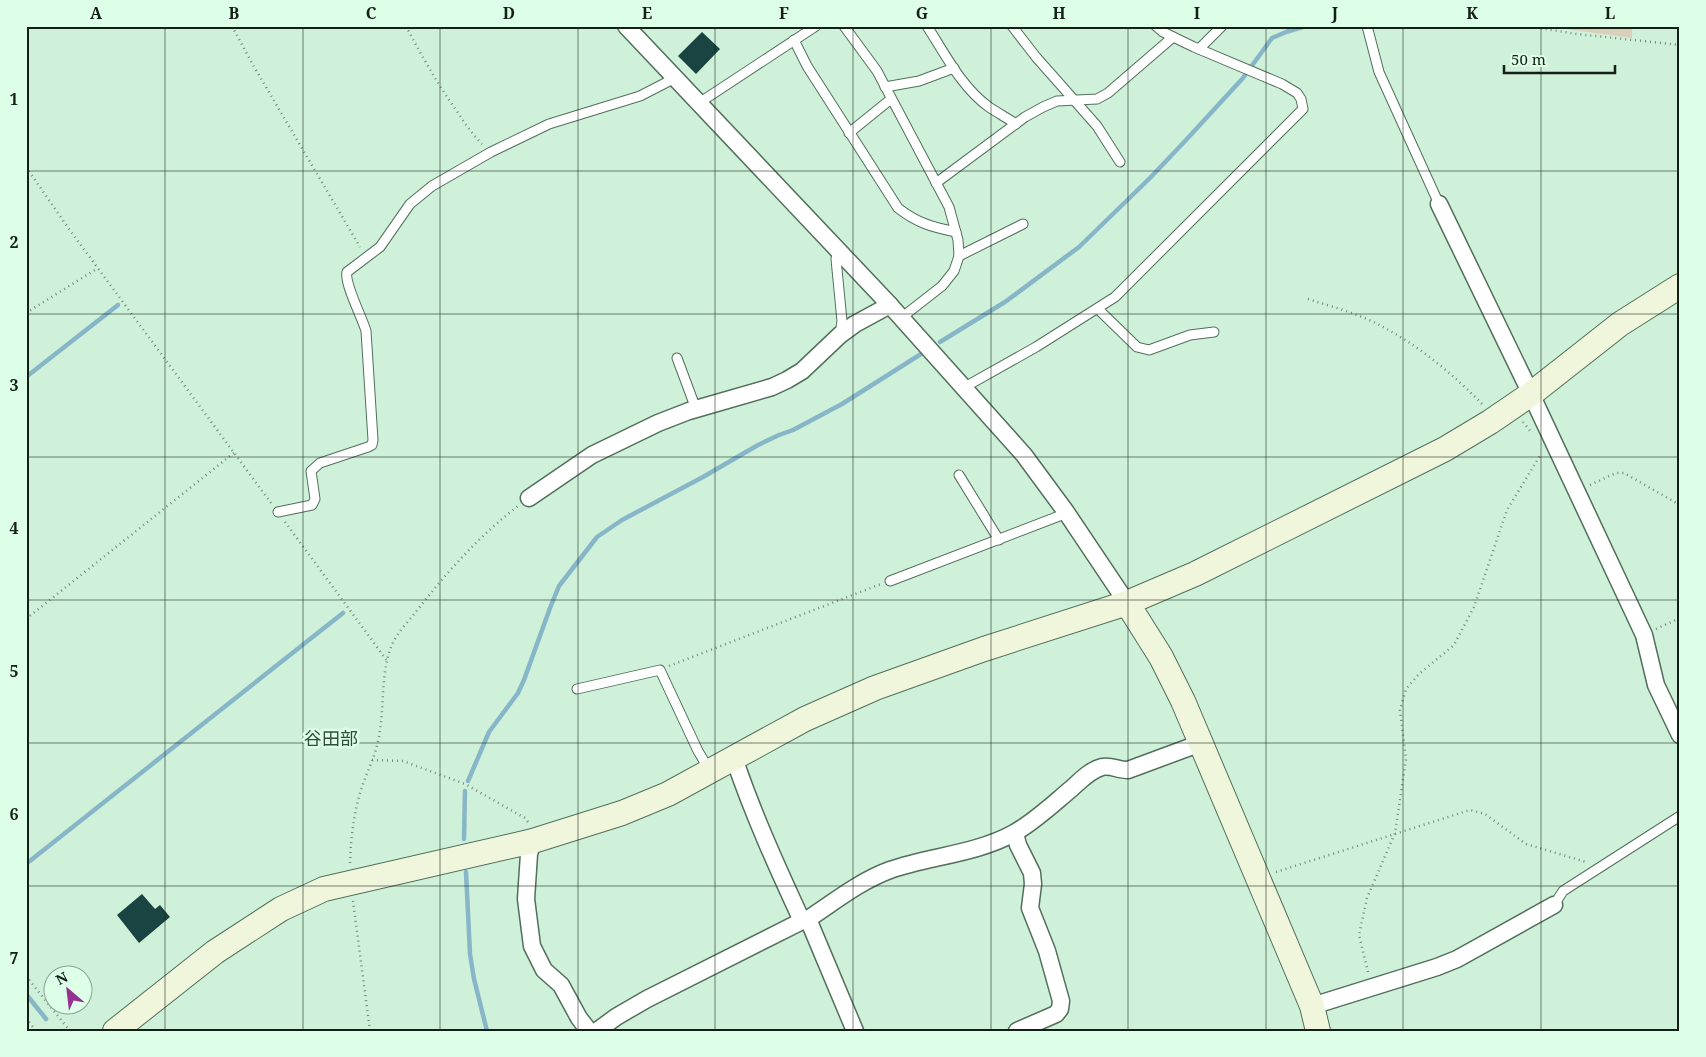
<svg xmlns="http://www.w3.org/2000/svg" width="1706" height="1057" font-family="'Noto Serif','Noto Sans JP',serif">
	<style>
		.green { fill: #dacfb8 }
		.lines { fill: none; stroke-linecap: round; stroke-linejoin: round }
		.stream { stroke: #86b6c8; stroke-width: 4.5 }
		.building { fill: #1a4441 }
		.lane-casing { stroke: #526f5b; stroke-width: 11 }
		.street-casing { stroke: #526f5b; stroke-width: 19 }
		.secondary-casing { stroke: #526f5b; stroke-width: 26 }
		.path { stroke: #738a7a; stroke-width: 2.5; stroke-dasharray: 1 4; stroke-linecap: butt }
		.lane { stroke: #fff; stroke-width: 9 }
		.street { stroke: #fff; stroke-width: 16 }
		.secondary { stroke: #eff6db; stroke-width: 24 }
		.grid { fill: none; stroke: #131f17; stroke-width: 1; stroke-opacity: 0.55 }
		.labels { text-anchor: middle; stroke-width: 5; stroke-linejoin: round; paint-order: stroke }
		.quarter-label { font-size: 18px; fill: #314d3a; stroke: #ddfee7 }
		.neatline { fill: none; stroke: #131f17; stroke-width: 2 }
		.grid-label { font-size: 16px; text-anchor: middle; font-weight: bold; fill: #131f17 }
	</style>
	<rect width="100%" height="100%" fill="#cff1d9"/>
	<!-- green -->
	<path class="green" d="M1543,26h89v12z"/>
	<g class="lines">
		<!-- stream -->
		<g class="stream">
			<path d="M940,342l65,-40 74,-55 71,-69 36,-38 57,-62 29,-40 14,-6 20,-6"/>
			<path d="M26,377l92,-72"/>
			<path d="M468,781l21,-49 29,-39 6,-13 26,-72 9,-22 38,-49 25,-17 81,-43 55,-32 21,-10 14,-5 49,-26 79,-50"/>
			<path d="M464,839l1,-48"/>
			<path d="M26,864l317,-251"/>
			<path d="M466,872l4,82 4,25 13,52"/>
			<path d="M26,994l20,25"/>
		</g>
	</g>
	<!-- building -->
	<g class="building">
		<path d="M702,32l18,17 -24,25 -18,-18z"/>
		<path d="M142,894l13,15 5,-4 10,12 -31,26 -22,-28z"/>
	</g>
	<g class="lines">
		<!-- lane casing -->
		<g class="lane-casing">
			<g id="lane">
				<path d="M844,26l33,45 72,136 9,33 1,16 -5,15 -12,15 -41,32"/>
				<path d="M927,26c18,28 35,62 62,81 9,6 18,11 27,17"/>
				<path d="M1012,26l24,31 61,69 23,36"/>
				<path d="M1367,26l12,46 60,132"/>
				<path d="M794,40l13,26 91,142c19,15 34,19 58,24"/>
				<path d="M1199,49l23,-23"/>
				<path d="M885,87l34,-6 35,-13"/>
				<path d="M699,103l117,-77"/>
				<path d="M849,133l42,-34"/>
				<path d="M936,183l89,-66 18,-10 14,-6 40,-2 11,-6 65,-56"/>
				<path d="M838,250l-2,9 6,62 -2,14"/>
				<path d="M959,256l64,-32"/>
				<path d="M1098,309l39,38 12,3 41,-15 24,-3"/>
				<path d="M677,358l19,51"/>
				<path d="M963,388l73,-41 79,-50 188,-188 -2,-10 -4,-6 -15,-9 -88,-37 -31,-15 -7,-6"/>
				<path d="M959,475l40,65"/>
				<path d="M278,512l34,-7 3,-6 -4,-28 9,-8 48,-16 4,-2 1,-5 -7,-109c-4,-14 -22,-48 -19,-59l33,-25 30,-43 22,-18 59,-34 58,-28 91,-28 35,-18"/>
				<path d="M890,581l177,-68"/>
				<path d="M577,689l83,-19 38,81 12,20"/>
				<path d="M1554,905l9,-14 117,-75"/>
			</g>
		</g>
		<!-- street casing -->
		<g class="street-casing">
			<g id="street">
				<path d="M626,26l262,277 136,152 42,57 61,91"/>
				<path d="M1439,204l92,190 113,241 12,50 24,50"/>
				<path d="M529,498l63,-43 66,-32 31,-12 83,-24 15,-7 15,-9 38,-36 15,-11 35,-19"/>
				<path d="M734,758c19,56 43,109 68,163"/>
				<path d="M1015,833l3,12 14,28 1,11 -3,24 17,43 14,50 -1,8 -4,5 -39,17"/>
				<path d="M533,841l-4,13 -3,45 6,47 12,24 17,15 18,33 10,13"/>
				<path d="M808,919l47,112"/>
				<path d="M1312,1006l125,-39 20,-8 97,-54"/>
				<path d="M597,1031l19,-14 31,-18 155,-78 6,-2c26,-17 52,-38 82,-49 40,-14 86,-16 124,-37 20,-11 39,-29 57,-44 9,-8 19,-19 31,-22 9,-2 16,3 26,3l73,-27"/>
			</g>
		</g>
		<!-- secondary casing -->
		<g class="secondary-casing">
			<g id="secondary">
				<path d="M1127,603l34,54 22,44 129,305 6,25"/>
				<path d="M115,1031l100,-79 66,-43 43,-20 209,-48 89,-28 46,-19 137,-75 70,-31 109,-39 143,-46 68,-29 250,-125 45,-27 41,-28 89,-70 60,-38"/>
			</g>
		</g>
		<!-- path -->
		<g class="path">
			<path d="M232,26l21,39 107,182"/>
			<path d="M406,26c15,29 31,57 50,84 8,12 16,24 26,34"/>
			<path d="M1526,26l51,8 103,11"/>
			<path d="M26,167l43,62 202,274"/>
			<path d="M1308,299c25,8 52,15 75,28 36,19 71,48 99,77"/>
			<path d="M26,313l72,-45"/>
			<path d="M1523,422l8,10"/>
			<path d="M1590,485l26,-12h8l56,32"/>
			<path d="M285,522l103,140"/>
			<path d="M26,619l209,-167"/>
			<path d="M1656,629l24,-11"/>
			<path d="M669,666l212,-82"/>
			<path d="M372,760l31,1 62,23 60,34 3,4"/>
			<path d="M350,863c1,-27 4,-53 13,-79 4,-12 10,-23 13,-35 10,-33 3,-70 15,-102 5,-13 16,-24 24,-34 31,-40 63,-76 103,-107"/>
			<path d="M1276,872l194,-62 15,4 41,30 60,18"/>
			<path d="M353,901l17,130"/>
			<path d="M1368,972l-9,-37 8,-37 28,-65 11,-74 -6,-49 6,-21 13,-15 35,-29 20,-38 33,-97 34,-56"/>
			<path d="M26,976l44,55"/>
			<path d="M26,1018l10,13"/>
		</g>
		<!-- lane -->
		<use href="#lane" class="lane"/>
		<!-- street -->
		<use href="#street" class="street"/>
		<!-- secondary -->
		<use href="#secondary" class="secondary"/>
	</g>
	<!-- grid -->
	<path class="grid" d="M165,26v1005M303,26v1005M440,26v1005M578,26v1005M715,26v1005M853,26v1005M991,26v1005M1128,26v1005M1266,26v1005M1403,26v1005M1541,26v1005M26,171h1654M26,314h1654M26,457h1654M26,600h1654M26,743h1654M26,886h1654"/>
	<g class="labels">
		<!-- quarter labels -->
		<g class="quarter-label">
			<text x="331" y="745">谷田部</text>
		</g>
	</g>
	<!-- border -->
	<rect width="1706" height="1057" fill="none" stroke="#ddfee7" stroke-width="55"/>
	<!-- north arrow -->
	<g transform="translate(68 990) rotate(332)"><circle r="24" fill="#ddfee7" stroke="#8ca594"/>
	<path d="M0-4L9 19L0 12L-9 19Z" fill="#953095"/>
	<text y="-8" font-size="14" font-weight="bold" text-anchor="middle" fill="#131f17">N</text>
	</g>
	<!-- scale -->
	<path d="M1504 65v8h111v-8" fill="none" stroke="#131f17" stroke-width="2.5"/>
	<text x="1511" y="65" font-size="15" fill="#131f17" stroke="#ddfee7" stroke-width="4" paint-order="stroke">50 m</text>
	<rect x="28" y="28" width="1650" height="1002" class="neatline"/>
	<g class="grid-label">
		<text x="96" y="19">A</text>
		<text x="234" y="19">B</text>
		<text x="371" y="19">C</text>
		<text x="509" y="19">D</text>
		<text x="647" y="19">E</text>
		<text x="784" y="19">F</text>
		<text x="922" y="19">G</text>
		<text x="1059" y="19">H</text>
		<text x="1197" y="19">I</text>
		<text x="1335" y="19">J</text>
		<text x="1472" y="19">K</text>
		<text x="1610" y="19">L</text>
		<text x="14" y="105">1</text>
		<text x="14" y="248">2</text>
		<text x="14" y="391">3</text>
		<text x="14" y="534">4</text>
		<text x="14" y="677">5</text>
		<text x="14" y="820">6</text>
		<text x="14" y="964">7</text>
	</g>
</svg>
